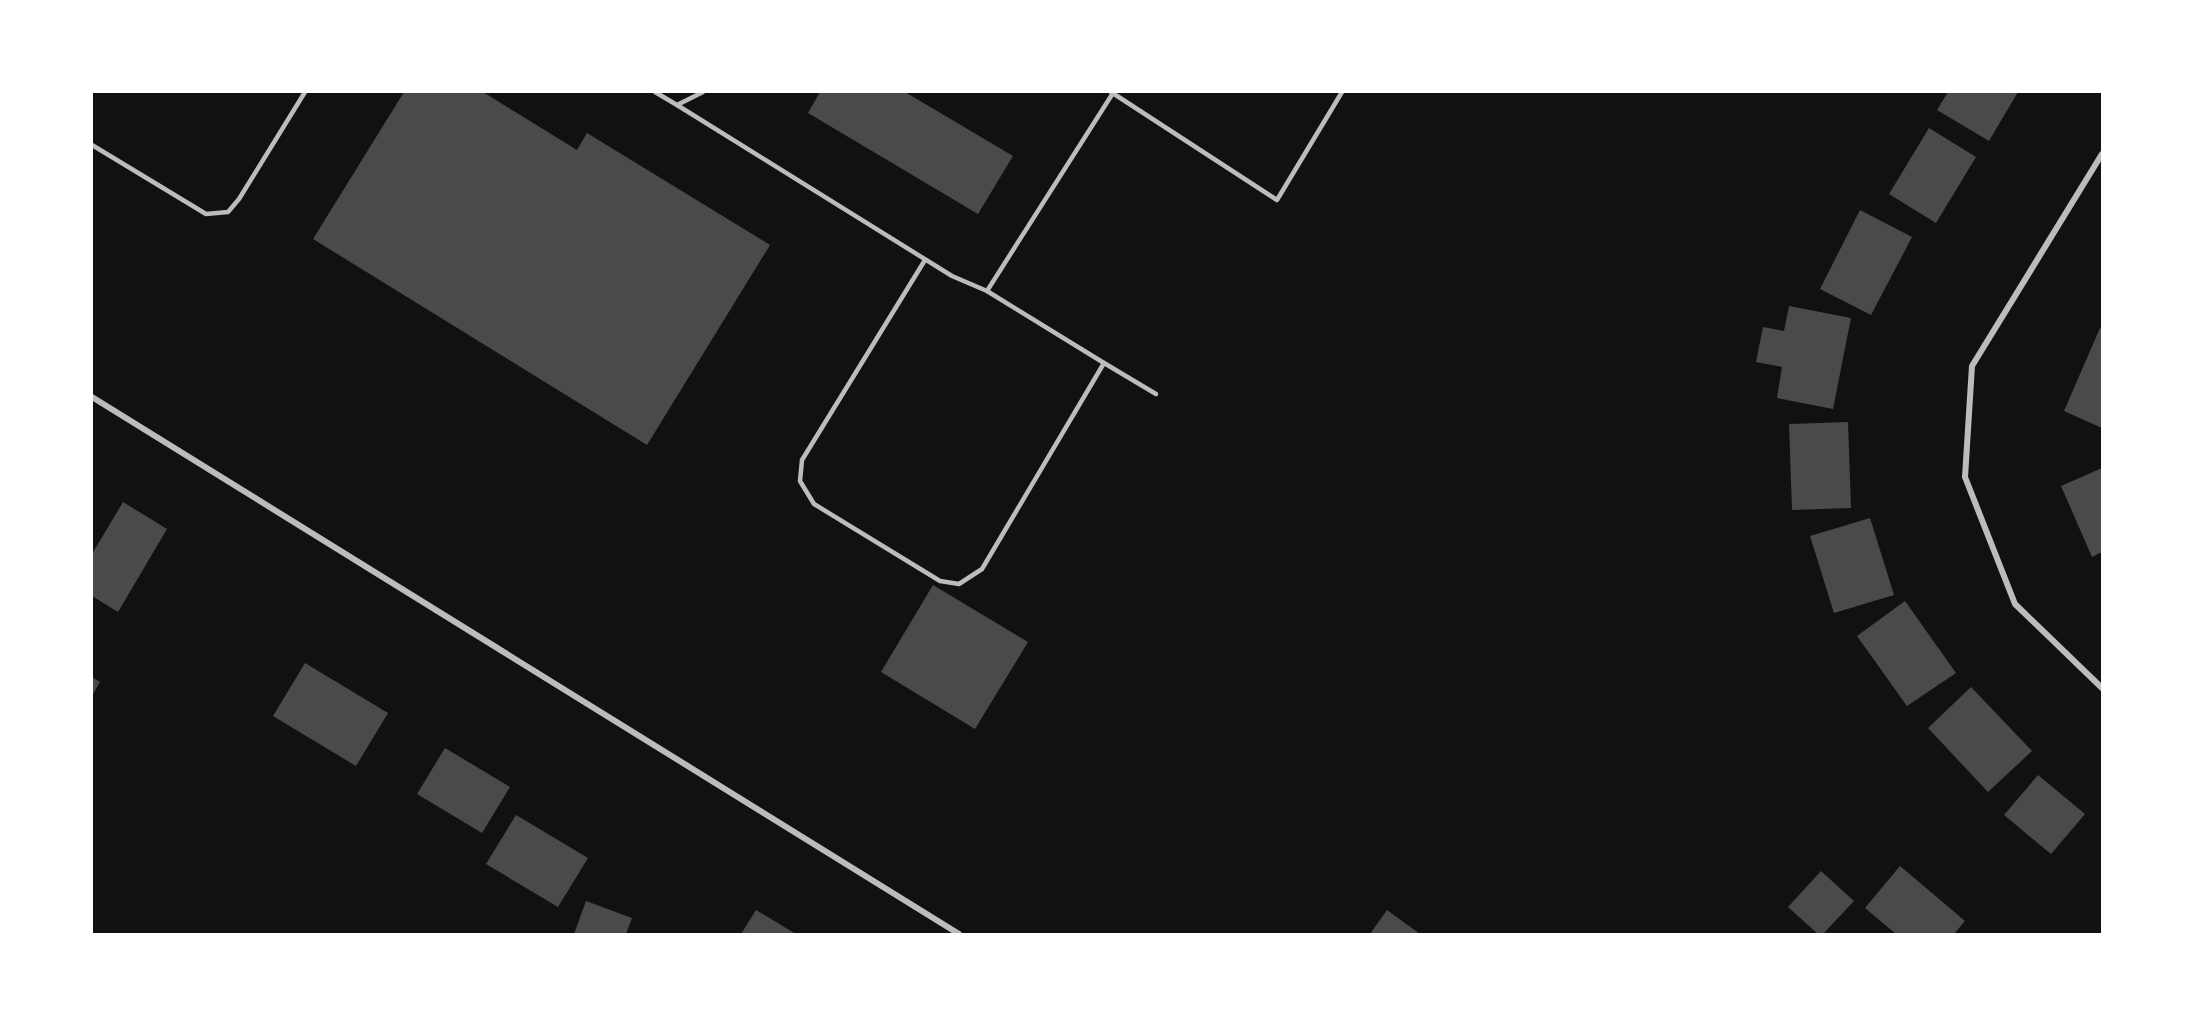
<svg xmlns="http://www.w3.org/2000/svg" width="2194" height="1026" font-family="Jost,sans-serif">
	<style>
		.building { fill: #4a4a4a }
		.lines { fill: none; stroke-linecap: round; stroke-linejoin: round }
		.service { stroke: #bcbcbc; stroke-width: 4.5 }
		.minor { stroke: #bcbcbc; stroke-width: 6 }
	</style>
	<rect width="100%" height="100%" fill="#111"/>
	<!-- building -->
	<g class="building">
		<path d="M404,92h79l94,58 10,-17 183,112 -123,200 -334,-206z"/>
		<path d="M820,92h85l108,64 -35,58 -170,-101z"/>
		<path d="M1948,92h70l-29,49 -52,-31z"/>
		<path d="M1929,128l47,29 -40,66 -47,-29z"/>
		<path d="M1860,210l52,27 -41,78 -51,-26z"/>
		<path d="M1789,306l62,12 -18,91 -56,-11 5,-31 -26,-5 7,-35 21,4z"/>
		<path d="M2100,328l2,1v99l-38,-17z"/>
		<path d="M1848,422l3,86 -59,2 -3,-86z"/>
		<path d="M2102,468v84l-10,5 -31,-71z"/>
		<path d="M123,502l44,27 -49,83 -26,-16v-42z"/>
		<path d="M1870,518l24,77 -60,18 -24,-77z"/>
		<path d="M933,585l95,57 -53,87 -94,-57z"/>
		<path d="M1905,601l51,72 -49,33 -50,-70z"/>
		<path d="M305,663l83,50 -32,53 -83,-50z"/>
		<path d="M92,677l8,5 -8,14z"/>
		<path d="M1971,687l61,64 -44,41 -60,-64z"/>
		<path d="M445,748l65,39 -28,46 -65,-39z"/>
		<path d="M2038,775l47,39 -34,40 -47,-39z"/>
		<path d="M516,815l72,43 -30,49 -72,-43z"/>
		<path d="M1900,866l65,55 -11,13h-58l-31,-26z"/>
		<path d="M1821,871l33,30 -31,33h-5l-30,-27z"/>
		<path d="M586,901l46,17 -6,16h-52z"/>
		<path d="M756,910l40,24h-55z"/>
		<path d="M1387,910l33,24h-50z"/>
	</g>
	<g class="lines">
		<!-- service -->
		<g class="service">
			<path d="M655,92l22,13 26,-13"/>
			<path d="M1111,92l166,108 65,-108"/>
			<path d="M677,105l275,171 35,15 126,-198"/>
			<path d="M92,145l114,69 22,-2 11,-13 66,-107"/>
			<path d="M925,260l-123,200 -2,21 14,23 126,77 19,3 23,-15 122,-206 -117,-72"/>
			<path d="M1104,363l52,31"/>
		</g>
		<!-- minor -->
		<g class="minor">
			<path d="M2102,154l-130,212 -7,111 50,127 87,84"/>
			<path d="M92,397l867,537"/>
		</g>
	</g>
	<!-- border -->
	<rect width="2194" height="1026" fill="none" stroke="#ffffff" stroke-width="186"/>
</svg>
